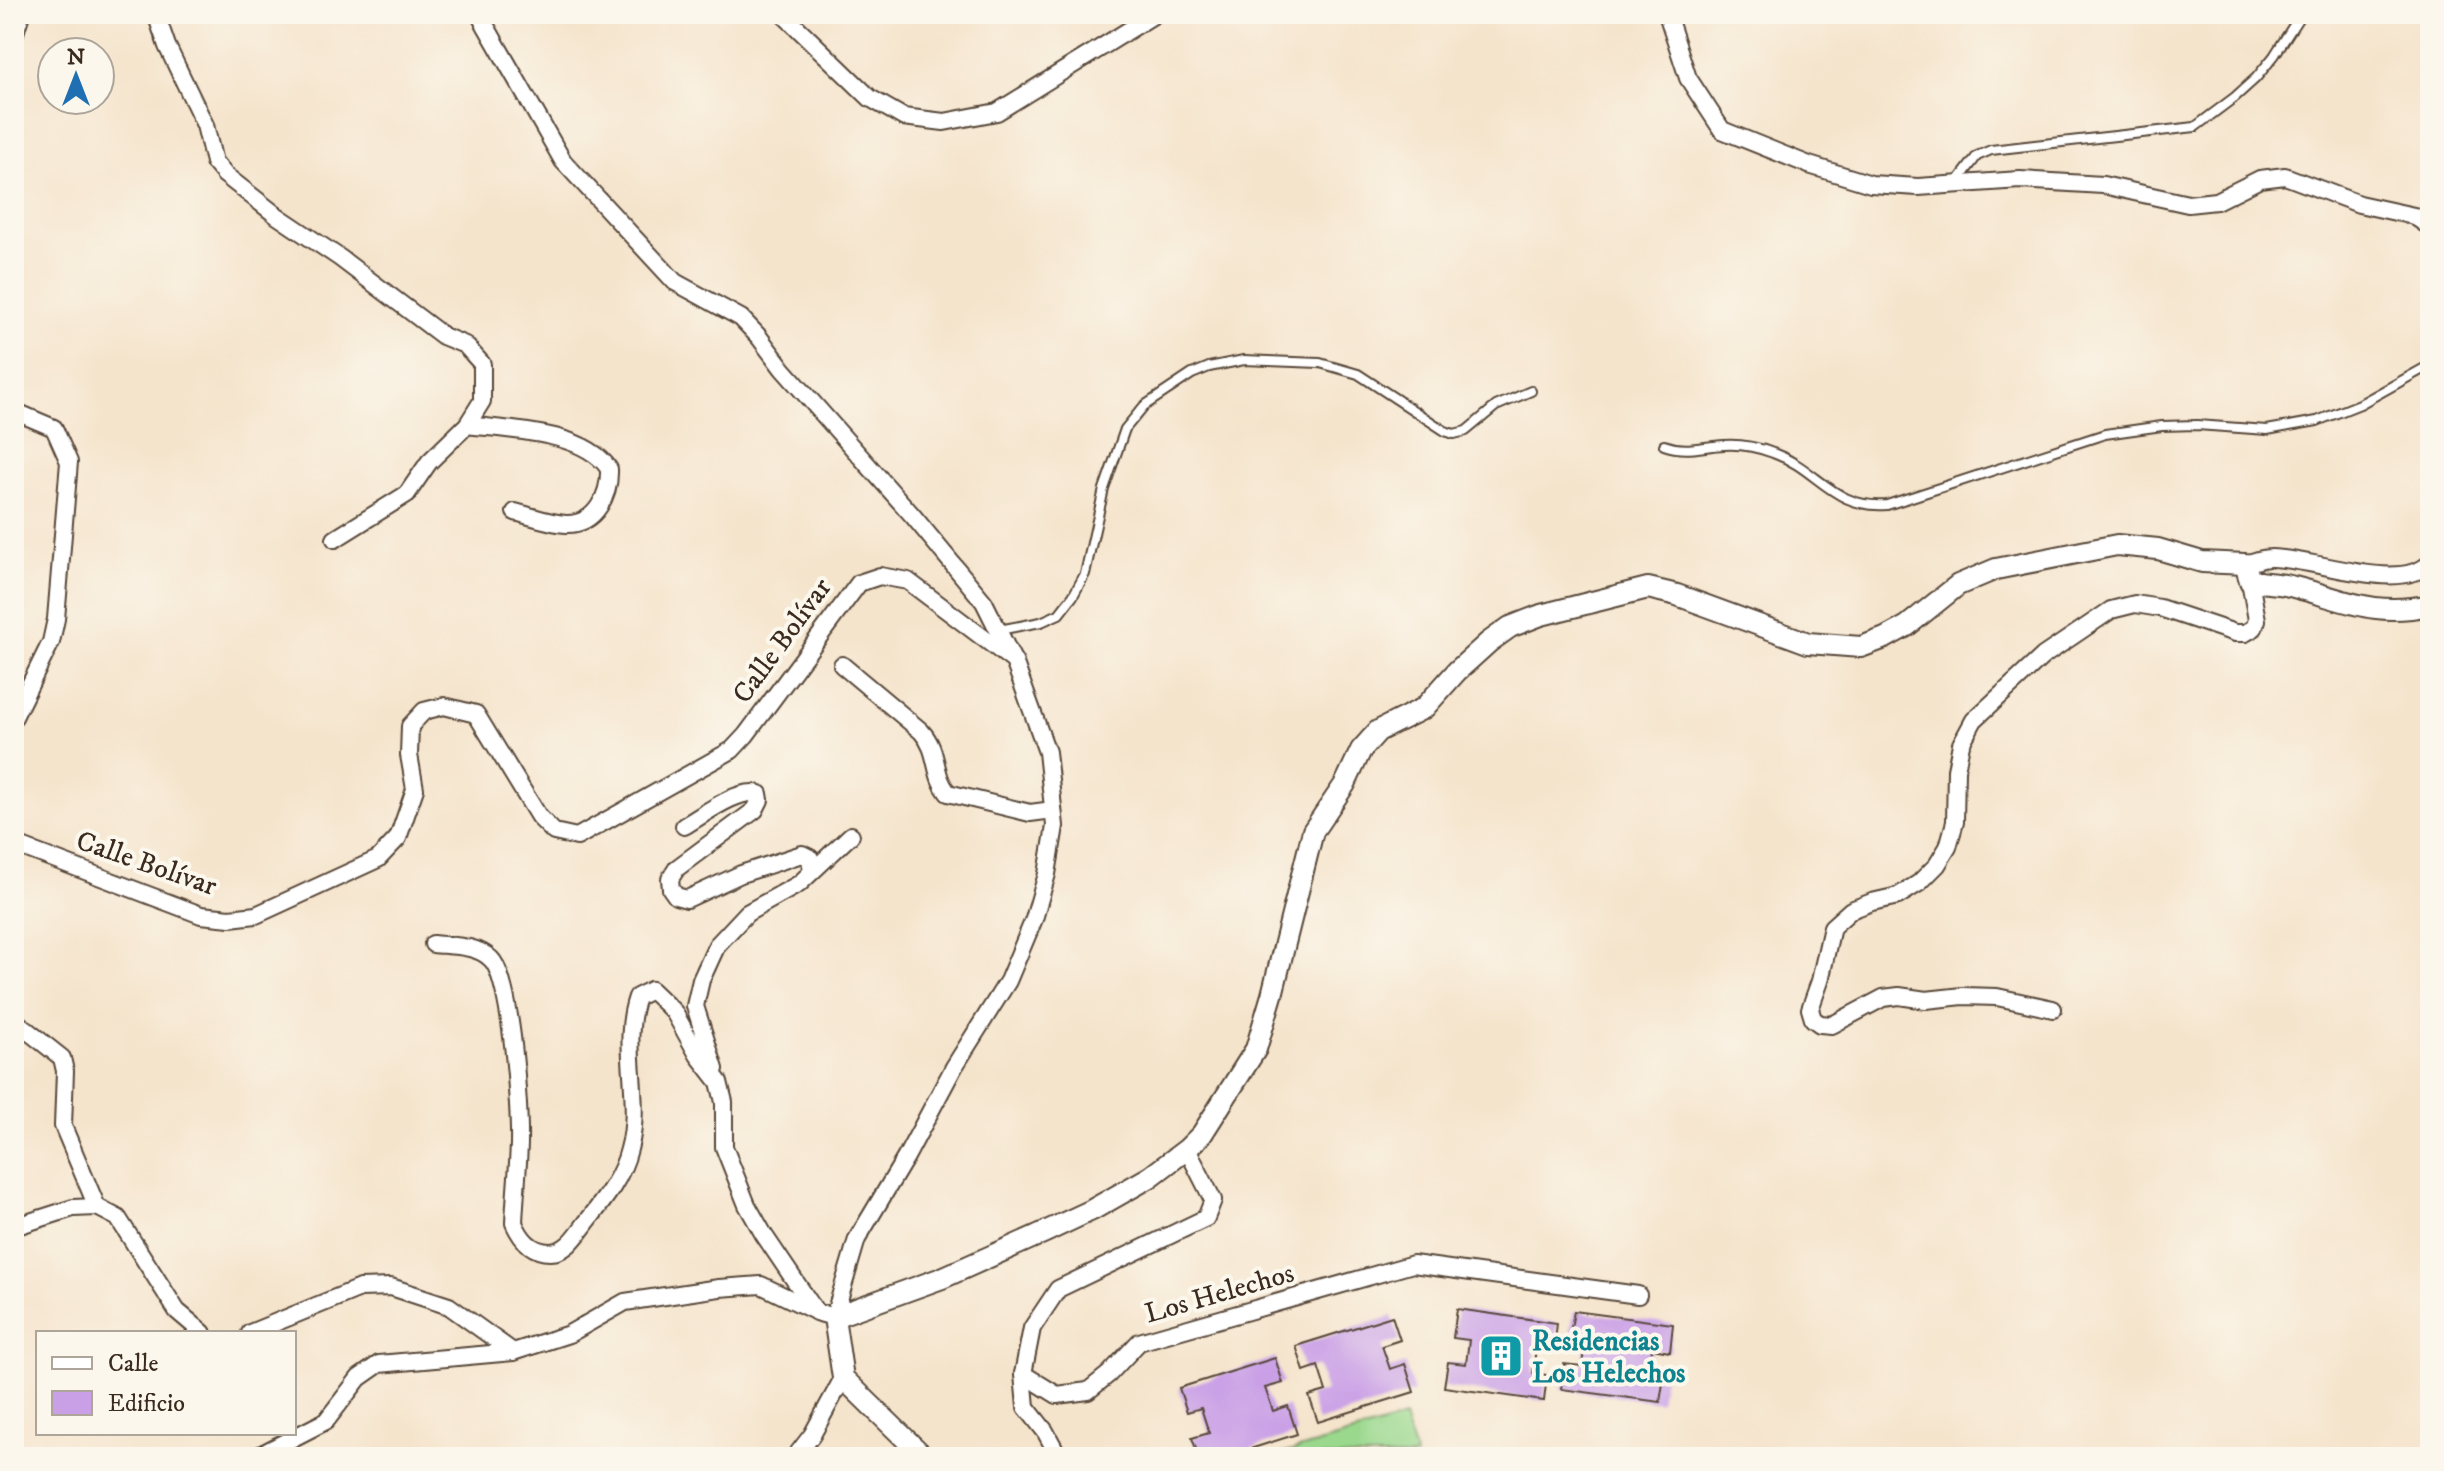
<svg xmlns="http://www.w3.org/2000/svg" width="2444" height="1471" font-family="'IM FELL DW Pica',serif">
	<style>
		.green { fill: #9ad88d; stroke: #6a8156; stroke-width: 2 }
		.building { fill: #c99fe6 }
		.lines { fill: none; stroke-linecap: round; stroke-linejoin: round }
		.service-casing { stroke: #574638; stroke-width: 12 }
		.minor-casing { stroke: #574638; stroke-width: 20 }
		.tertiary-casing { stroke: #574638; stroke-width: 24 }
		.service { stroke: #fff; stroke-width: 8 }
		.minor { stroke: #fff; stroke-width: 16 }
		.tertiary { stroke: #fff; stroke-width: 20 }
		.labels { text-anchor: middle; stroke-width: 8; stroke-linejoin: round; paint-order: stroke }
		.street-label { font-size: 28px; fill: #3b2a1e; stroke: #fbf7ec }
		.culture-label { font-size: 28px; font-weight: bold; fill: #0d838f; stroke: #fbf7ec; text-anchor: start }
	</style>
	<rect width="100%" height="100%" fill="#fbf7ec"/>
	<filter id="ink" filterUnits="userSpaceOnUse"><feTurbulence type="fractalNoise" baseFrequency=".0125" numOctaves="2"/><feDisplacementMap in="SourceGraphic" scale="16" xChannelSelector="R" yChannelSelector="G"/><feConvolveMatrix kernelMatrix="1 2 1 2 8 2 1 2 1" color-interpolation-filters="sRGB"/></filter>
	<filter id="wash" filterUnits="userSpaceOnUse"><feTurbulence type="fractalNoise" baseFrequency=".006" numOctaves="4" result="noise"/><feDisplacementMap in="SourceGraphic" scale="32" xChannelSelector="R" yChannelSelector="G"/><feGaussianBlur stdDeviation="1.8" result="paint"/><feColorMatrix in="noise" values="0 0 0 0 0 0 0 0 0 0 0 0 0 0 0 0 0 1.4 0 .05"/><feComposite in="paint" operator="in"/></filter>
	<g filter="url(#wash)">
		<rect width="100%" height="100%" fill="#f5e4cc"/>
		<!-- green -->
		<path class="green" d="M1404,1418l12,39h-144z"/>
		<g id="blocks">
			<!-- building -->
			<g class="building">
				<path d="M1457,1309l100,14 -3,27 -18,-3 -3,26 14,2 -3,26 -100,-14 4,-25 18,2 3,-24 -16,-2z"/>
				<path d="M1574,1311l99,13 -3,28 -18,-3 -3,26 15,2 -4,25 -99,-13 3,-25 18,2 3,-24 -16,-2z"/>
				<path d="M1392,1316l8,24 -18,6 8,23 15,-5 9,28 -96,30 -9,-26 17,-5 -8,-25 -14,5 -8,-25z"/>
				<path d="M1275,1358l8,25 -18,5 8,23 15,-5 9,28 -72,23h-26l-7,-19 17,-5 -8,-25 -14,4 -8,-24z"/>
			</g>
		</g>
	</g>
	<g filter="url(#ink)">
		<use href="#blocks" fill-opacity="0" stroke="#574638" stroke-width="2"/>
		<g class="lines">
			<!-- service casing -->
			<g class="service-casing">
				<g id="service">
					<path d="M1955,185l22,-29 14,-6 204,-23 40,-30 21,-19 18,-22 27,-42"/>
					<path d="M1664,445c22,8 38,1 60,0 16,-1 33,2 49,8 46,16 59,56 114,52l218,-71 57,-8 35,-1 70,5 50,-9 43,-17 70,-39"/>
					<path d="M999,630l42,-8 18,-8 14,-18 12,-22 19,-85 21,-60 19,-23 48,-32 17,-7 35,-7 76,3 38,11 87,57 9,3 12,-3 30,-25 35,-15"/>
				</g>
			</g>
			<!-- minor casing -->
			<g class="minor-casing">
				<g id="minor">
					<path d="M156,14l11,32 38,79 9,37 11,13 51,40 64,43 103,78 22,9 17,19v37l-15,24 -38,37 -22,32 -72,45"/>
					<path d="M479,14l84,147 112,121 66,36 18,19 24,32 130,147 71,86 29,58"/>
					<path d="M783,14l87,84 33,19 41,5 53,-10 158,-98"/>
					<path d="M1667,14l21,64 34,52 87,35 62,19 47,3 102,-7 83,5 85,19 28,-3 44,-22 25,-3 74,28 55,12 16,11"/>
					<path d="M14,36l7,-22"/>
					<path d="M14,411l40,17 15,34 -13,157 -5,23 -37,75"/>
					<path d="M467,425c41,5 118,6 142,44 1,25 -13,56 -43,55 -17,-1 -35,-8 -51,-12"/>
					<path d="M2245,564c8,-2 17,-6 25,-6 40,-1 129,36 160,5"/>
					<path d="M842,665l79,66c19,21 11,42 27,62l82,20 23,-3"/>
					<path d="M684,826c18,-10 55,-39 75,-32l1,6 -5,10 -78,58 -7,11 1,10 5,7 11,3 54,-25 61,-20 8,4 2,13"/>
					<path d="M14,844l187,71 29,3 26,-3 122,-56 20,-21 17,-49 -6,-34 1,-29 14,-15 20,-5 32,8 63,103 15,15 23,5 155,-87 14,-15 113,-152 21,-7 28,5 106,80 33,91 8,74 -8,48 -13,45 -26,62 -54,86 -48,90 -49,82 -23,78 -18,-5 -52,-77 -17,-30 -23,-58v-45l-5,-20 -21,-27 -24,-43 -23,-22 -14,7c-17,49 6,102 -8,152 -7,29 -25,51 -43,74 -10,13 -19,29 -36,29 -19,0 -29,-13 -36,-29 1,-26 4,-52 5,-79 1,-32 -7,-165 -28,-185 -14,-14 -38,-13 -58,-15"/>
					<path d="M2053,1009l-56,-12 -34,-1 -37,4 -27,-4 -16,2 -51,27 -12,-1 -7,-5 -3,-10 10,-28 12,-54 19,-17 21,-8 26,-6 21,-13 18,-18 11,-18 7,-25 1,-52 5,-26 13,-24 69,-64 68,-46 24,-6 25,4 75,25h10l9,-5 3,-8 -7,-39"/>
					<path d="M14,1020l48,38 3,13 -2,55 34,81"/>
					<path d="M715,1069l-20,-63 6,-26 16,-35 30,-32 52,-29 52,-49"/>
					<path d="M1187,1149l26,51 -7,18 -148,71 -26,39 -9,46 34,21 31,-4 21,-17 30,-32 274,-78 225,31"/>
					<path d="M14,1227l59,-19 24,-1 21,11 59,93 26,22"/>
					<path d="M250,1333l110,-45 31,-1 58,19 64,46"/>
					<path d="M1023,1374l3,33 19,24 14,26"/>
					<path d="M256,1457l70,-36 33,-43 20,-14 134,-12 56,-18 56,-32 94,-14 42,-3 54,26"/>
					<path d="M795,1457l17,-22 31,-57"/>
				</g>
			</g>
			<!-- tertiary casing -->
			<g class="tertiary-casing">
				<path id="tertiary" d="M924,1457l-81,-79 -9,-61 108,-39 103,-46 47,-22 58,-33 37,-28 15,-15 54,-85 16,-54 41,-164 32,-47 16,-34 17,-19 46,-23 33,-37 32,-29 21,-15 31,-12 107,-27 29,7 131,48 53,4 24,-9 22,-12 51,-41 38,-16 121,-24 41,4 44,13 43,2 5,17c14,2 30,2 44,6 52,13 79,30 136,18"/>
			</g>
			<!-- service -->
			<use href="#service" class="service"/>
			<!-- minor -->
			<use href="#minor" class="minor"/>
			<!-- tertiary -->
			<use href="#tertiary" class="tertiary"/>
		</g>
	</g>
	<!-- icons -->
	<defs>
		<g id="building-square" transform="scale(2.3)"><rect x="-9" y="-9" width="18" height="18" rx="4" fill="#0f9aa8" stroke="#fbf7ec"/><path d="M-4-6H4V6H1V3H-1V6H-4ZM-2.5-4.3h1.7v1.8h-1.7ZM.8-4.3h1.7v1.8H.8ZM-2.5-1h1.7V.8h-1.7ZM.8-1h1.7V.8H.8Z" fill="#fff"/></g>
	</defs>
	<g fill-rule="evenodd">
		<use href="#building-square" x="1501" y="1356"/>
	</g>
	<g class="labels">
		<!-- street labels -->
		<g class="street-label">
			<text transform="translate(781 640) rotate(-54)" y="10">Calle Bolívar</text>
			<text transform="translate(147 862) rotate(19)" y="10">Calle Bolívar</text>
			<text transform="translate(1219 1292) rotate(-16)" y="10">Los Helechos</text>
		</g>
		<!-- culture labels -->
		<g class="culture-label">
			<text x="1532" y="1350">Residencias<tspan x="1532" dy="32">Los Helechos</tspan></text>
		</g>
	</g>
	<!-- margin -->
	<rect width="2444" height="1471" fill="none" stroke="#fbf7ec" stroke-width="48"/>
	<!-- legend -->
	<rect x="36" y="1331" width="260" height="104" fill="#fbf7ec" stroke="#aea59a" stroke-width="2"/>
	<rect x="52" y="1357" width="40" height="12" fill="#ffffff" stroke="#aea59a" stroke-width="2"/>
	<text x="108" y="1371" font-size="24" fill="#3b2a1e">Calle</text>
	<rect x="52" y="1391" width="40" height="24" fill="#c99fe6" stroke="#aea59a" stroke-width="2"/>
	<text x="108" y="1411" font-size="24" fill="#3b2a1e">Edificio</text>
	<!-- north arrow -->
	<g transform="translate(76 76)"><circle r="38" fill="#fbf7ec" stroke="#aea59a" stroke-width="2"/>
	<path d="M0-6L14 30L0 20L-14 30Z" fill="#1f6fb2"/>
	<text y="-12" font-size="22" font-weight="bold" text-anchor="middle" fill="#3b2a1e">N</text>
	</g>
</svg>
